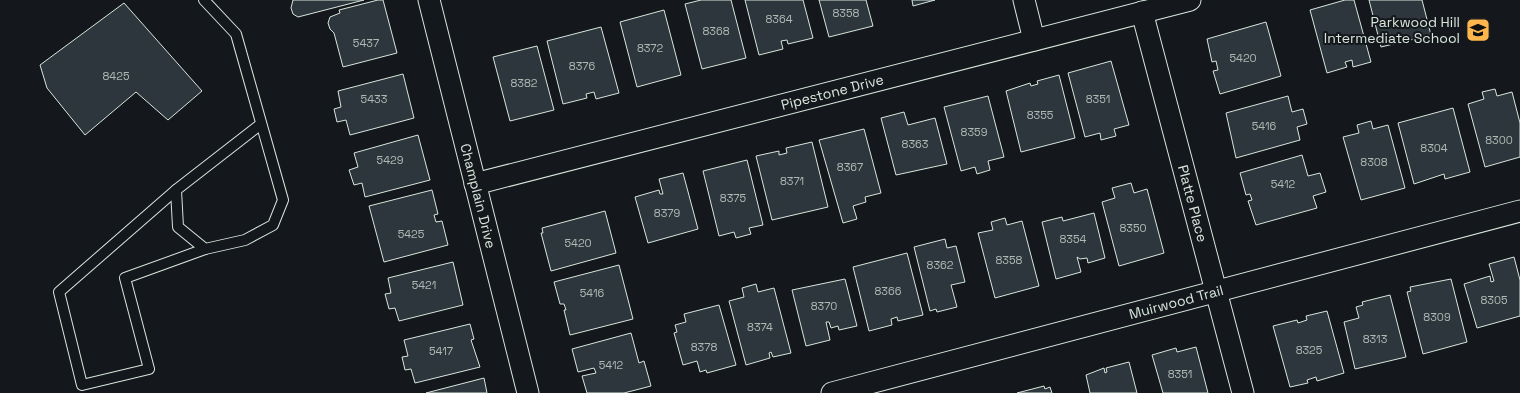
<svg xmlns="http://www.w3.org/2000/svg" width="1520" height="393" font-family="'Space Grotesk',sans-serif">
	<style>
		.building { fill: #2c363c; stroke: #d8e6dc }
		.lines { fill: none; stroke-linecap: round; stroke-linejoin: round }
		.service-casing { stroke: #d8e6dc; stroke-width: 12 }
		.minor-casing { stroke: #d8e6dc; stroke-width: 23 }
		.service { stroke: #14181c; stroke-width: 10 }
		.minor { stroke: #14181c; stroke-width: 21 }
		.labels { text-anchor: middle; stroke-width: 4; stroke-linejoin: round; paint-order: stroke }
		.number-label { font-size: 11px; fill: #adbab4 }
		.poi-label { font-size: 14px; fill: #d8e6dc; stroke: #14181c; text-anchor: end }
		.street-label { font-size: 14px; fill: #d8e6dc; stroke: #14181c }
	</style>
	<rect width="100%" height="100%" fill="#14181c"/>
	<!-- building -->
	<g class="building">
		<path d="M293,0h71l-66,17 -5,-3 -2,-6z"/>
		<path d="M378,0h5l14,53 -54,14 -9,-34 -4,-4 -2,-6 2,-6 10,-4 -1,-3z"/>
		<path d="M701,0h30l15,58 -44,11 -17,-65z"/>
		<path d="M745,0h58l10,38 -25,6 -1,-4 -6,1 2,8 -24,6z"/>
		<path d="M819,0h47l7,26 -44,11z"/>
		<path d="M912,0h23l-22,6z"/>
		<path d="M1345,0h9l17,62 -18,5 -1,-7 -7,2 2,5 -20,6 -17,-63z"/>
		<path d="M1369,0h53l9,35 -50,12z"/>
		<path d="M124,3l78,88 -34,29 -32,-28 -51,43 -38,-47 -7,-23z"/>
		<path d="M664,10l17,65 -44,12 -17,-65z"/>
		<path d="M1266,22l15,54 -61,18 -7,-23 5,-1 -2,-9 -4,1 -5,-23z"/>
		<path d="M601,27l18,66 -23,6 -2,-7 -8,2 1,4 -24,6 -16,-63z"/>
		<path d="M537,46l17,64 -44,11 -17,-64z"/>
		<path d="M1111,61l18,64 -15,4 2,7 -15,4 -1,-7 -15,4 -17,-64z"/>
		<path d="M403,74l11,44 -64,17 -4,-15 -9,2 -3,-13 7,-2 -3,-16z"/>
		<path d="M1059,75l16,63 -54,14 -15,-61 24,-8 1,3 7,-2 -1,-3z"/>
		<path d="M1495,89l2,7 15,-4 8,31v34l-35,10 -17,-63 16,-5 -2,-7z"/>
		<path d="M988,96l16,61 -16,4 2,9 -13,4 -2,-7 -14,4 -17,-64z"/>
		<path d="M1288,96l4,16 11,-3 4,15 -10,3 3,13 -64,18 -10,-45z"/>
		<path d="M1453,108l17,64 -25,7 -1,-5 -30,10 -16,-61z"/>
		<path d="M904,112l4,13 27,-7 12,46 -51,11 -15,-57z"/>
		<path d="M1371,121l2,8 15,-4 17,63 -44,12 -18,-63 16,-4 -2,-8z"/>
		<path d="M864,129l17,64 -16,4 1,5 -13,4 4,13 -14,4 -24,-83z"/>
		<path d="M418,135l12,45 -65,17 -3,-14 -8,2 -5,-15 9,-3 -4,-14z"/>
		<path d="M812,142l16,65 -56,13 -16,-64 23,-5v4l8,-2 -1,-5z"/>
		<path d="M1302,155l6,21 12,-3 6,19 -13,4 4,12 -61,17 -8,-24 4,-1 -2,-6 -4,1 -6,-22z"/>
		<path d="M747,160l16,65 -14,3 2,6 -15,4 -2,-6 -15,4 -16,-65z"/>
		<path d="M683,173l15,56 -50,14 -13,-46 24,-7 1,4h3l-4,-15z"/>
		<path d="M1131,183l3,10 13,-4 17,64 -45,13 -17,-64 13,-4 -3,-10z"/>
		<path d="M432,190l6,24 -4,1 2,7 6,-1 6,24 -64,17 -15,-56z"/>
		<path d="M605,211l11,42 -65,18 -10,-38h2l-1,-5z"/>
		<path d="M1094,213l11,45 -17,5 -1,-5 -7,1 -3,-2 4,15 -25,7 -14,-57 20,-5 1,4z"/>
		<path d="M1005,218l2,7 15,-4 17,65 -44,12 -17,-65 15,-3 -2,-8z"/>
		<path d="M945,239l2,9 9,-2 9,36 -14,3 6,22 -20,5 -1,-3 -6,2 -16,-64z"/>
		<path d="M907,253l16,62 -25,6 -1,-4 -6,2 1,6 -23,6 -16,-64z"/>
		<path d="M1514,257l6,23v36l-43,12 -13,-44 26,-8 1,6 3,-1 -5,-17z"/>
		<path d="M453,262l10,43 -64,16 -4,-13 -6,1 -4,-15 6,-1 -3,-15z"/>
		<path d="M619,265l14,54 -63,16 -6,-25h2l-2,-6h-4l-6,-22z"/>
		<path d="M845,279l12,47 -18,4 -1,-4 -7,2 -2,-6h-3l4,18 -24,6 -14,-56z"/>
		<path d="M1451,279l16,63 -44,12 -16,-62 4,-1 -1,-4z"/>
		<path d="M756,284l2,8 16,-4 17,65 -18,4 -2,-5 -2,1 1,5 -24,7 -17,-64 15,-4 -2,-9z"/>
		<path d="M1390,295l16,62 -51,12 -11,-47 15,-4 -3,-11 7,-2 -1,-3z"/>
		<path d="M719,305l17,60 -29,8 -1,-3 -6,2 -3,-11 -14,4 -9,-32 3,-1 -2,-7 11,-3 -2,-8z"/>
		<path d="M1327,311l17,62 -27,8 -1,-4 -9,3 1,3 -18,4 -17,-61 24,-6 1,3 9,-3 -1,-4z"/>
		<path d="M470,324l4,15 -3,1 9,27 -65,16 -4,-14 -6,1 -3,-13 6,-1 -4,-16z"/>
		<path d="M631,333l8,30 5,-2 7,25 -27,7h-37l-5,-17 14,-3 -2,-5 -16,4 -6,-23z"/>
		<path d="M1196,347l12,46h-45l-11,-38 24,-7 1,4z"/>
		<path d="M1129,362l8,31h-47l-4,-18 18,-7 1,5 2,-1 -1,-4z"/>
		<path d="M484,378l3,15h-61z"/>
		<path d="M1044,386l1,3 5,-2 2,6h-35z"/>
	</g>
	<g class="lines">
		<!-- service casing -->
		<g class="service-casing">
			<g id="service">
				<path d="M204,0l32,34 47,166 -10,25 -28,15 -40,9 -27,-22 -2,-37 85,-66"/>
				<path d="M176,190l-117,102 23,93 67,-16 -24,-91 80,-29"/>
			</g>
		</g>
		<!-- minor casing -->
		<g class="minor-casing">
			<g id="minor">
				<path id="s1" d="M429,0l99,393"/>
				<path d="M1024,0l10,40"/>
				<path id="s2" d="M1142,12l101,381"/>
				<path id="s3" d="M475,184l715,-184"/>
				<path id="s4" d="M832,393l688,-182"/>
			</g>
		</g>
		<!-- service -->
		<use href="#service" class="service"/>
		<!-- minor -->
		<use href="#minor" class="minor"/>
	</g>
	<!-- icons -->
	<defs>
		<g id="school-square" transform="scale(1.25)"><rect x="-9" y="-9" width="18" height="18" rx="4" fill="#ffb74d" stroke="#14181c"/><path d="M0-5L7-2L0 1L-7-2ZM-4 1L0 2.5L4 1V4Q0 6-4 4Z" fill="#111"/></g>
	</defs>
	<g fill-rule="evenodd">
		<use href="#school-square" x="1478" y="30"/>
	</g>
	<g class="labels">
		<!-- number labels -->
		<g class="number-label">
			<text x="846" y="17">8358</text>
			<text x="779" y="23">8364</text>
			<text x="716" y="35">8368</text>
			<text x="366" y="47">5437</text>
			<text x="650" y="52">8372</text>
			<text x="1243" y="62">5420</text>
			<text x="582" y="70">8376</text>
			<text x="116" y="80">8425</text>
			<text x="524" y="87">8382</text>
			<text x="374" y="103">5433</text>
			<text x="1098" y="103">8351</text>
			<text x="1040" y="119">8355</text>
			<text x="1264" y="130">5416</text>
			<text x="974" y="136">8359</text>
			<text x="1499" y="144">8300</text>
			<text x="915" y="148">8363</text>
			<text x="1434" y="152">8304</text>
			<text x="390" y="164">5429</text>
			<text x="1374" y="166">8308</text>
			<text x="850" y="171">8367</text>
			<text x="792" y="185">8371</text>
			<text x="1283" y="188">5412</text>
			<text x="733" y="202">8375</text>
			<text x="667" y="217">8379</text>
			<text x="1133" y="232">8350</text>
			<text x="411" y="238">5425</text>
			<text x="1073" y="243">8354</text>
			<text x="578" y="247">5420</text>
			<text x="1009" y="264">8358</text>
			<text x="940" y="269">8362</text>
			<text x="424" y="289">5421</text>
			<text x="888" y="295">8366</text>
			<text x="592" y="297">5416</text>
			<text x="1494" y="304">8305</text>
			<text x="824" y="310">8370</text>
			<text x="1437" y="321">8309</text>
			<text x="760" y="331">8374</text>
			<text x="1375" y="343">8313</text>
			<text x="704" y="351">8378</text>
			<text x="1309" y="354">8325</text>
			<text x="441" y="355">5417</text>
			<text x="611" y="369">5412</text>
			<text x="1180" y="378">8351</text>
		</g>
		<!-- poi labels -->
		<g class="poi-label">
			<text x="1460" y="27">Parkwood Hill<tspan x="1460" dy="16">Intermediate School</tspan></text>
		</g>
		<!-- street labels -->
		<g class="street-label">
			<text dy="5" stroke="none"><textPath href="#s3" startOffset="369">Pipestone Drive</textPath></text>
			<text dy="5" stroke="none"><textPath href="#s1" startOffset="202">Champlain Drive</textPath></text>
			<text dy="5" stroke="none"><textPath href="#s2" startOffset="198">Platte Place</textPath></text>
			<text dy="5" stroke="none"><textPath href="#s4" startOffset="356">Muirwood Trail</textPath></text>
		</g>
	</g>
</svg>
